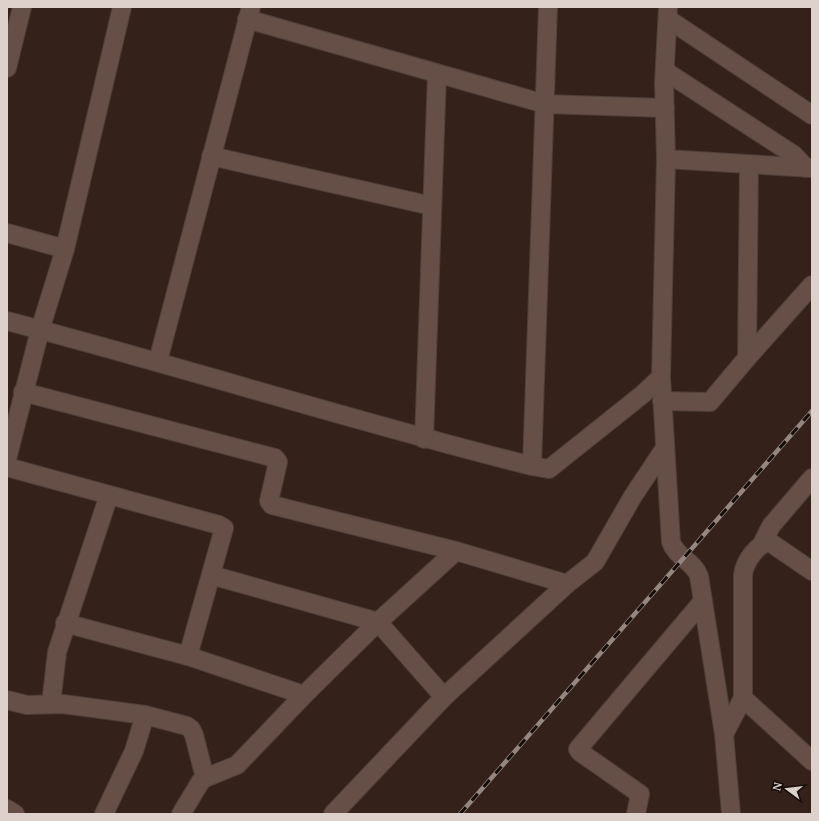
<svg xmlns="http://www.w3.org/2000/svg" width="819" height="821" font-family="'PT Serif',serif">
	<style>
		.lines { fill: none; stroke-linecap: round; stroke-linejoin: round }
		.minor-casing { stroke: #4e3e39; stroke-width: 20 }
		.minor { stroke: #654f47; stroke-width: 18 }
		.rail-casing { stroke: #968680; stroke-width: 4.5 }
		.rail { stroke: #150d0a; stroke-width: 3; stroke-dasharray: 9; stroke-linecap: butt }
	</style>
	<rect width="100%" height="100%" fill="#34211a"/>
	<g class="lines">
		<!-- minor casing -->
		<g class="minor-casing">
			<g id="minor">
				<path d="M668,7l-4,76 2,76 -5,218 10,165c5,15 23,20 28,34l25,158 7,80"/>
				<path d="M247,19l298,85 120,4"/>
				<path d="M668,19l144,96"/>
				<path d="M7,68l15,-61"/>
				<path d="M665,71l129,84 12,13"/>
				<path d="M211,156l221,50"/>
				<path d="M666,159l146,9"/>
				<path d="M7,233l58,16"/>
				<path d="M7,321c176,46 349,101 525,145l17,3 94,-75 18,-17"/>
				<path d="M747,358l2,-194"/>
				<path d="M158,361l93,-354"/>
				<path d="M23,392l252,66 3,4 -9,39 3,4 184,46 111,33"/>
				<path d="M662,401l48,1 37,-44 65,-73"/>
				<path d="M424,439l13,-365"/>
				<path d="M7,459l33,-129 25,-81 57,-242"/>
				<path d="M532,466l16,-459"/>
				<path d="M7,467l212,58 5,3 -36,128"/>
				<path d="M762,544l9,-18 41,-48"/>
				<path d="M211,575l167,47 66,75"/>
				<path d="M65,623l123,33 116,39"/>
				<path d="M743,698l69,63"/>
				<path d="M7,700l20,5 36,-1 82,11 42,11 4,3 3,6 11,43"/>
				<path d="M51,704l6,-52 52,-157"/>
				<path d="M724,734l19,-36v-123c1,-12 15,-34 28,-32l41,28"/>
				<path d="M7,809l8,5"/>
				<path d="M104,814l30,-63 11,-36"/>
				<path d="M181,814l20,-33 4,-3 32,-13 67,-70 74,-73 78,-71"/>
				<path d="M333,814l111,-117 123,-113 28,-22 38,-66 32,-48"/>
				<path d="M636,814l4,-20 -60,-42 -2,-3 125,-148"/>
			</g>
		</g>
		<!-- minor -->
		<use href="#minor" class="minor"/>
		<!-- rail casing -->
		<g class="rail-casing">
			<path id="rail" d="M460,814l352,-403"/>
		</g>
		<!-- rail -->
		<use href="#rail" class="rail"/>
	</g>
	<!-- border -->
	<rect width="819" height="821" fill="none" stroke="#ded1cc" stroke-width="16"/>
	<!-- north arrow -->
	<g transform="translate(787 789) rotate(285)" stroke="#150d0a" stroke-width="3" paint-order="stroke">
	<path d="M0-3L7 15L0 10L-7 15Z" fill="#ded1cc"/>
	<text y="-6" font-size="11" font-weight="bold" text-anchor="middle" fill="#ded1cc">N</text>
	</g>
</svg>
